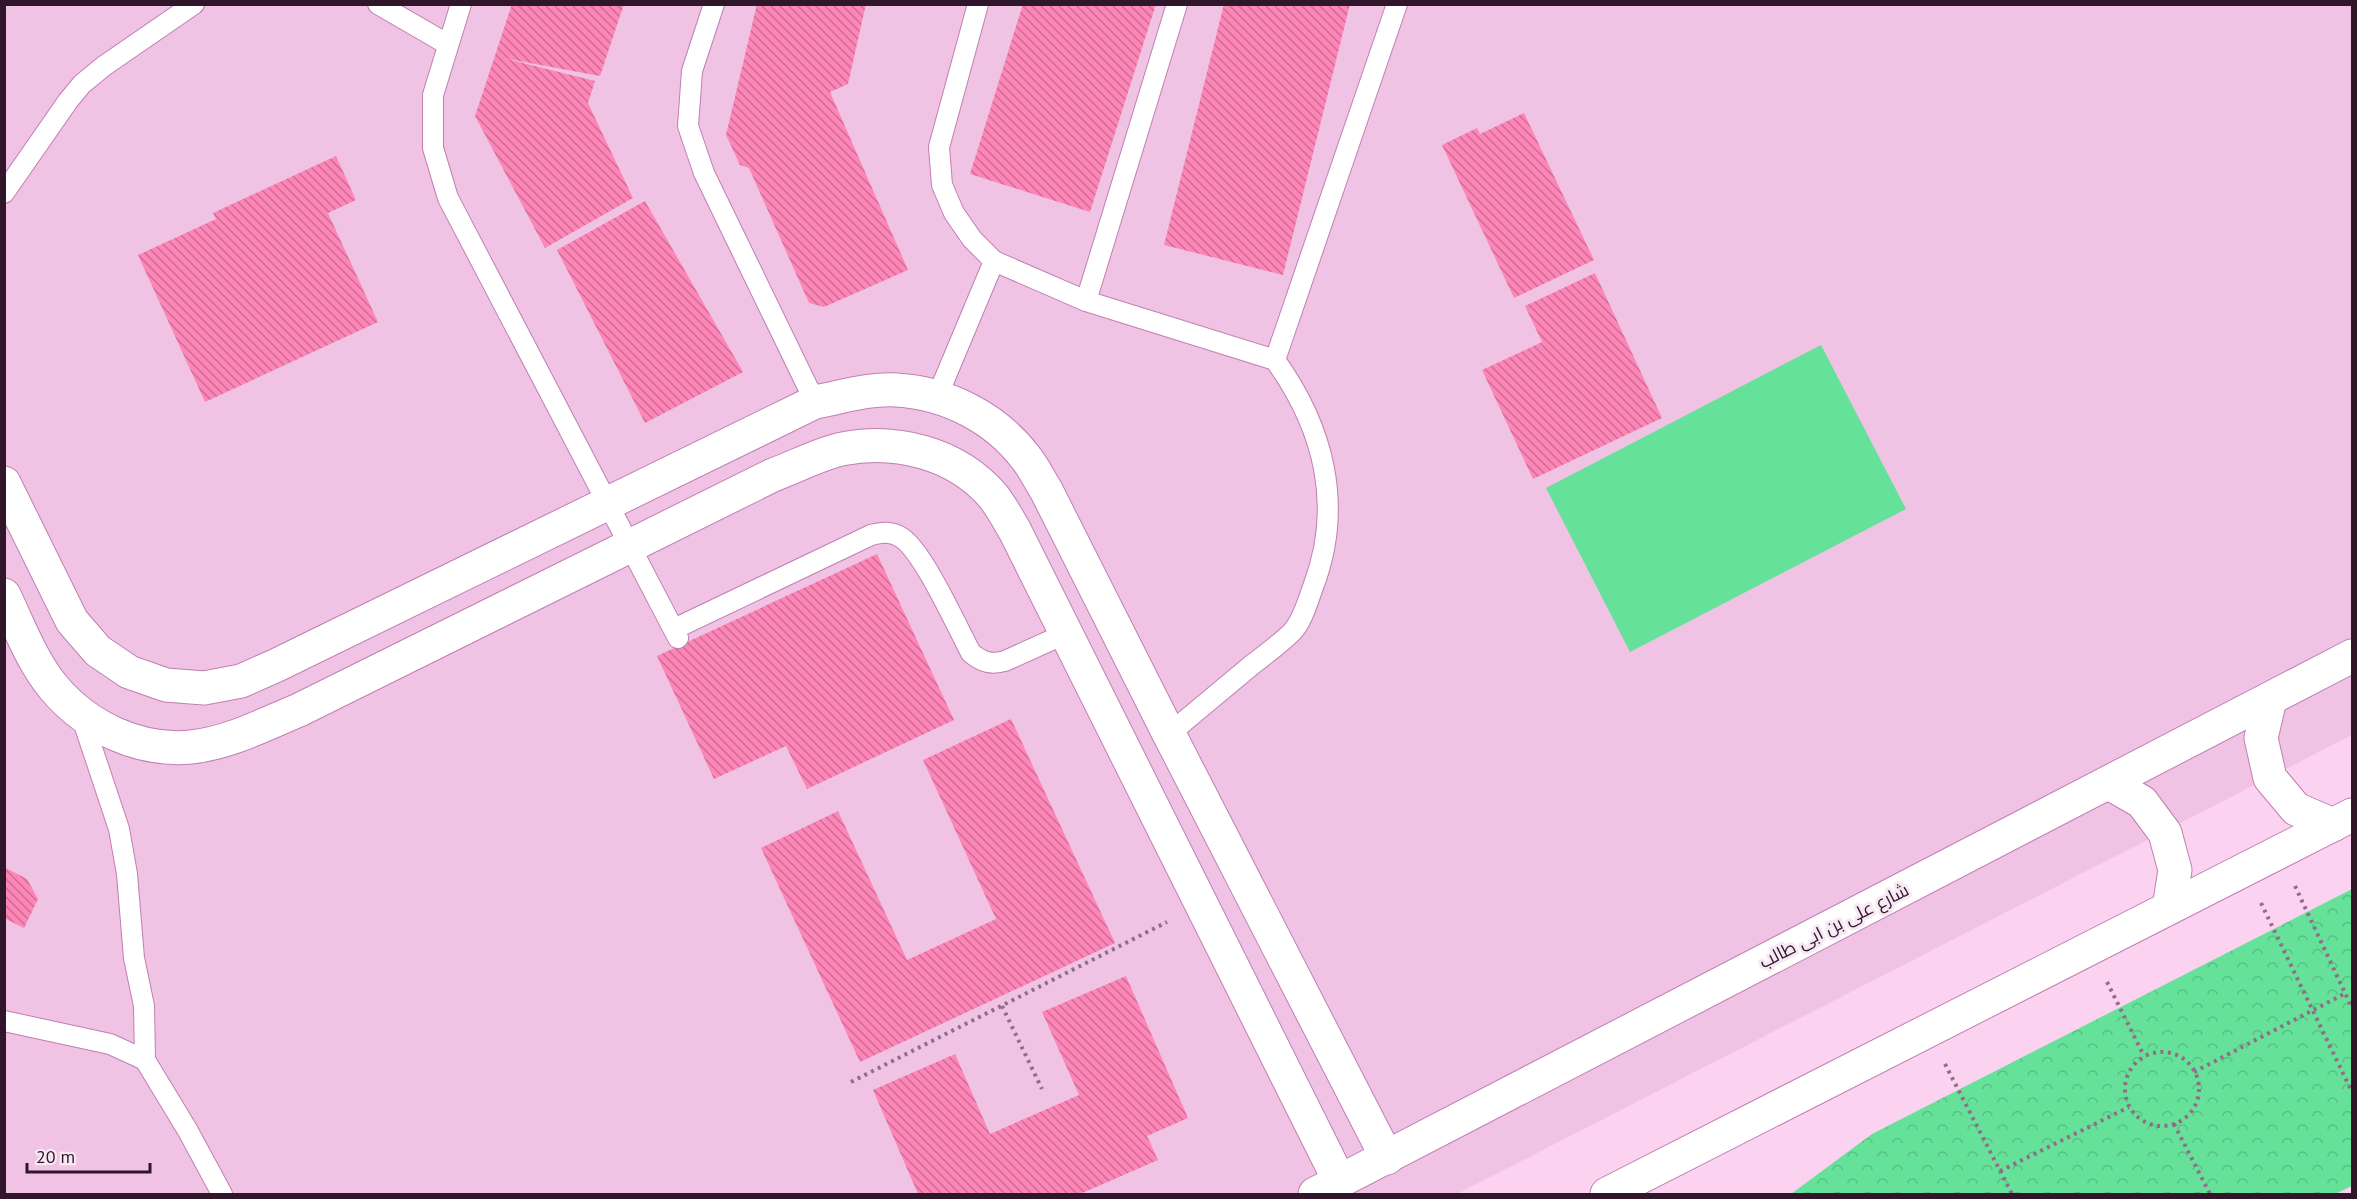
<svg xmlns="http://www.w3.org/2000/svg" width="2357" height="1199" font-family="'PT Sans',Cairo,sans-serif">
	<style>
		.built { fill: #f0c3e4 }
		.park { fill: url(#park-crowns) }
		.pitch { fill: #65e199 }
		.building { fill: url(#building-back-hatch) }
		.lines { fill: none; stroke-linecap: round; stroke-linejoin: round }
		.service-casing { stroke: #c07fb2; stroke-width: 22 }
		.tertiary-casing { stroke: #c07fb2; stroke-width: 35 }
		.path { stroke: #906e88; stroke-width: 4; stroke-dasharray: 3 4.5; stroke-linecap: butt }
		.service { stroke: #fff; stroke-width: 20 }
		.tertiary { stroke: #fff; stroke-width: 33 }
		.labels { text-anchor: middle; stroke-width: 6; stroke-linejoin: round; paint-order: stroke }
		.street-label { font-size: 18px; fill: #30162b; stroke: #f7e9f3 }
	</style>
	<defs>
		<pattern id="park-crowns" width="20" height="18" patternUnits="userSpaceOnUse" patternTransform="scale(1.5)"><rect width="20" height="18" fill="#65e199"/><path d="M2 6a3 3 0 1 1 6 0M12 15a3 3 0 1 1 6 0" fill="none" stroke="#58c084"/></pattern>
		<pattern id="building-back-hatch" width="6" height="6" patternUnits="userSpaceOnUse" patternTransform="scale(1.5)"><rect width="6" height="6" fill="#fd86b7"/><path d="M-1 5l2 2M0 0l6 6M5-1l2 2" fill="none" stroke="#cd6d95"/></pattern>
	</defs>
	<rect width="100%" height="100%" fill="#fcd2f1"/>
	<!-- built -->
	<path class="built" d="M5,5h2347v730l-895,459h-1452z"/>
	<!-- park -->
	<path class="park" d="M2352,889v297l-17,8h-544l81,-60z"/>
	<!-- pitch -->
	<path class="pitch" d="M1821,345l85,164 -276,143 -84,-164z"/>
	<!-- building -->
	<g class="building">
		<path d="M512,4h112l-24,72 -97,-18 92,23 -7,22 45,95 -88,50 -70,-132z"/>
		<path d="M757,4h109l-18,80 -18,8 78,178 -84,37 -15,-4 -60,-135 -9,-3 -14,-30z"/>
		<path d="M1023,4h133l-66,208 -120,-38z"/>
		<path d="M1224,4h126l-67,271 -119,-30z"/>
		<path d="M1524,113l70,147 -80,38 -72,-153 35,-17 3,6z"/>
		<path d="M336,156l20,44 -28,13 50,109 -173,80 -67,-147 78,-36 -3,-6z"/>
		<path d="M645,201l98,171 -98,51 -88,-173z"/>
		<path d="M1595,273l67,145 -129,61 -51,-109 60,-28 -17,-36z"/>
		<path d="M877,554l77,166 -147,69 -21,-43 -72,33 -57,-123z"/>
		<path d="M1011,719l104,224 -255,119 -99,-214 77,-37 69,149 89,-41 -73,-159z"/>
		<path d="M4,867l23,12 11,20 -14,29 -20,-10z"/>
		<path d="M1126,976l62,142 -41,18 11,24 -78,34h-162l-45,-104 82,-36 35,80 89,-39 -37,-83z"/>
	</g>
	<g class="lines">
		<!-- service casing -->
		<g class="service-casing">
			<g id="service">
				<path d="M378,4l69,40"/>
				<path d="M461,4l-28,91v53l15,50 230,440"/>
				<path d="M714,4l-22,67 -4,55 16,47 111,229"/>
				<path d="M978,4l-39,143 3,38 12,28 18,26 22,22 92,40 189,59c49,68 69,146 38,227 -5,14 -11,35 -21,45 -12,12 -26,22 -39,32 -28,23 -56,47 -84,70"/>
				<path d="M4,193l64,-92 14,-17 22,-18 90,-62"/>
				<path d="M1086,301l91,-297"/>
				<path d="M1275,360l122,-356"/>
				<path d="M937,397l57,-136"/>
				<path d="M674,629l197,-94c11,-3 21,-4 31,3 22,15 55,89 69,115 11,9 20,12 34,8l62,-28"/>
				<path d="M81,715l38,114 8,45 7,84 10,48 1,54"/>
				<path d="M4,1021l106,23 35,16 43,71 34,63"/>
			</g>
		</g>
		<!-- tertiary casing -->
		<g class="tertiary-casing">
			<g id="tertiary">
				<path d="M4,483l68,138 26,30 31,21 37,13 38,3 37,-7 36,-16 538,-263c27,-5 55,-14 82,-12 50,3 99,28 129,68 8,10 13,21 20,32l123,244 218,424"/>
				<path d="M4,595c15,31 28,67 50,93 33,39 85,64 137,59 38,-4 74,-23 108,-37l474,-235c22,-8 46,-21 69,-26 53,-11 114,4 151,47 8,10 15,23 22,35l325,651"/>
				<path d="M2270,699l-9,39 9,40 26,31 37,16"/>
				<path d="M2109,783l33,19 23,31 10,37 -6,38"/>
				<path d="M1315,1194l1037,-538"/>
				<path d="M1607,1194l745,-379"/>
			</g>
		</g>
		<!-- path -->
		<g class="path">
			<path d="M2295,886l57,122"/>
			<path d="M2261,903l91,189"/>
			<path d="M2107,982l37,74"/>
			<path d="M1002,1006l40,83"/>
			<circle cx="2162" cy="1089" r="37"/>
			<path d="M1945,1064l67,130"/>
			<path d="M2194,1072l152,-79"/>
			<path d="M851,1082l316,-160"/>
			<path d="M2174,1124l36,70"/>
			<path d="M2000,1171l129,-64"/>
		</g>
		<!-- service -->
		<use href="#service" class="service"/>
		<!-- tertiary -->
		<use href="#tertiary" class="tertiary"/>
	</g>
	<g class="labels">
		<!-- street labels -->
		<g class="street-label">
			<text transform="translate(1834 926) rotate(-27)" y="6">شارع على بن ابى طالب</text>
		</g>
	</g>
	<!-- border -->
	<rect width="2357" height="1199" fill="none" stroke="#30162b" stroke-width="12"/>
	<!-- scale -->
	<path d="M27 1163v9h123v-9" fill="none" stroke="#30162b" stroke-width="3"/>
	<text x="36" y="1163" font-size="18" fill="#30162b" stroke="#f7e9f3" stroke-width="4.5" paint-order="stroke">20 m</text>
</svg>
